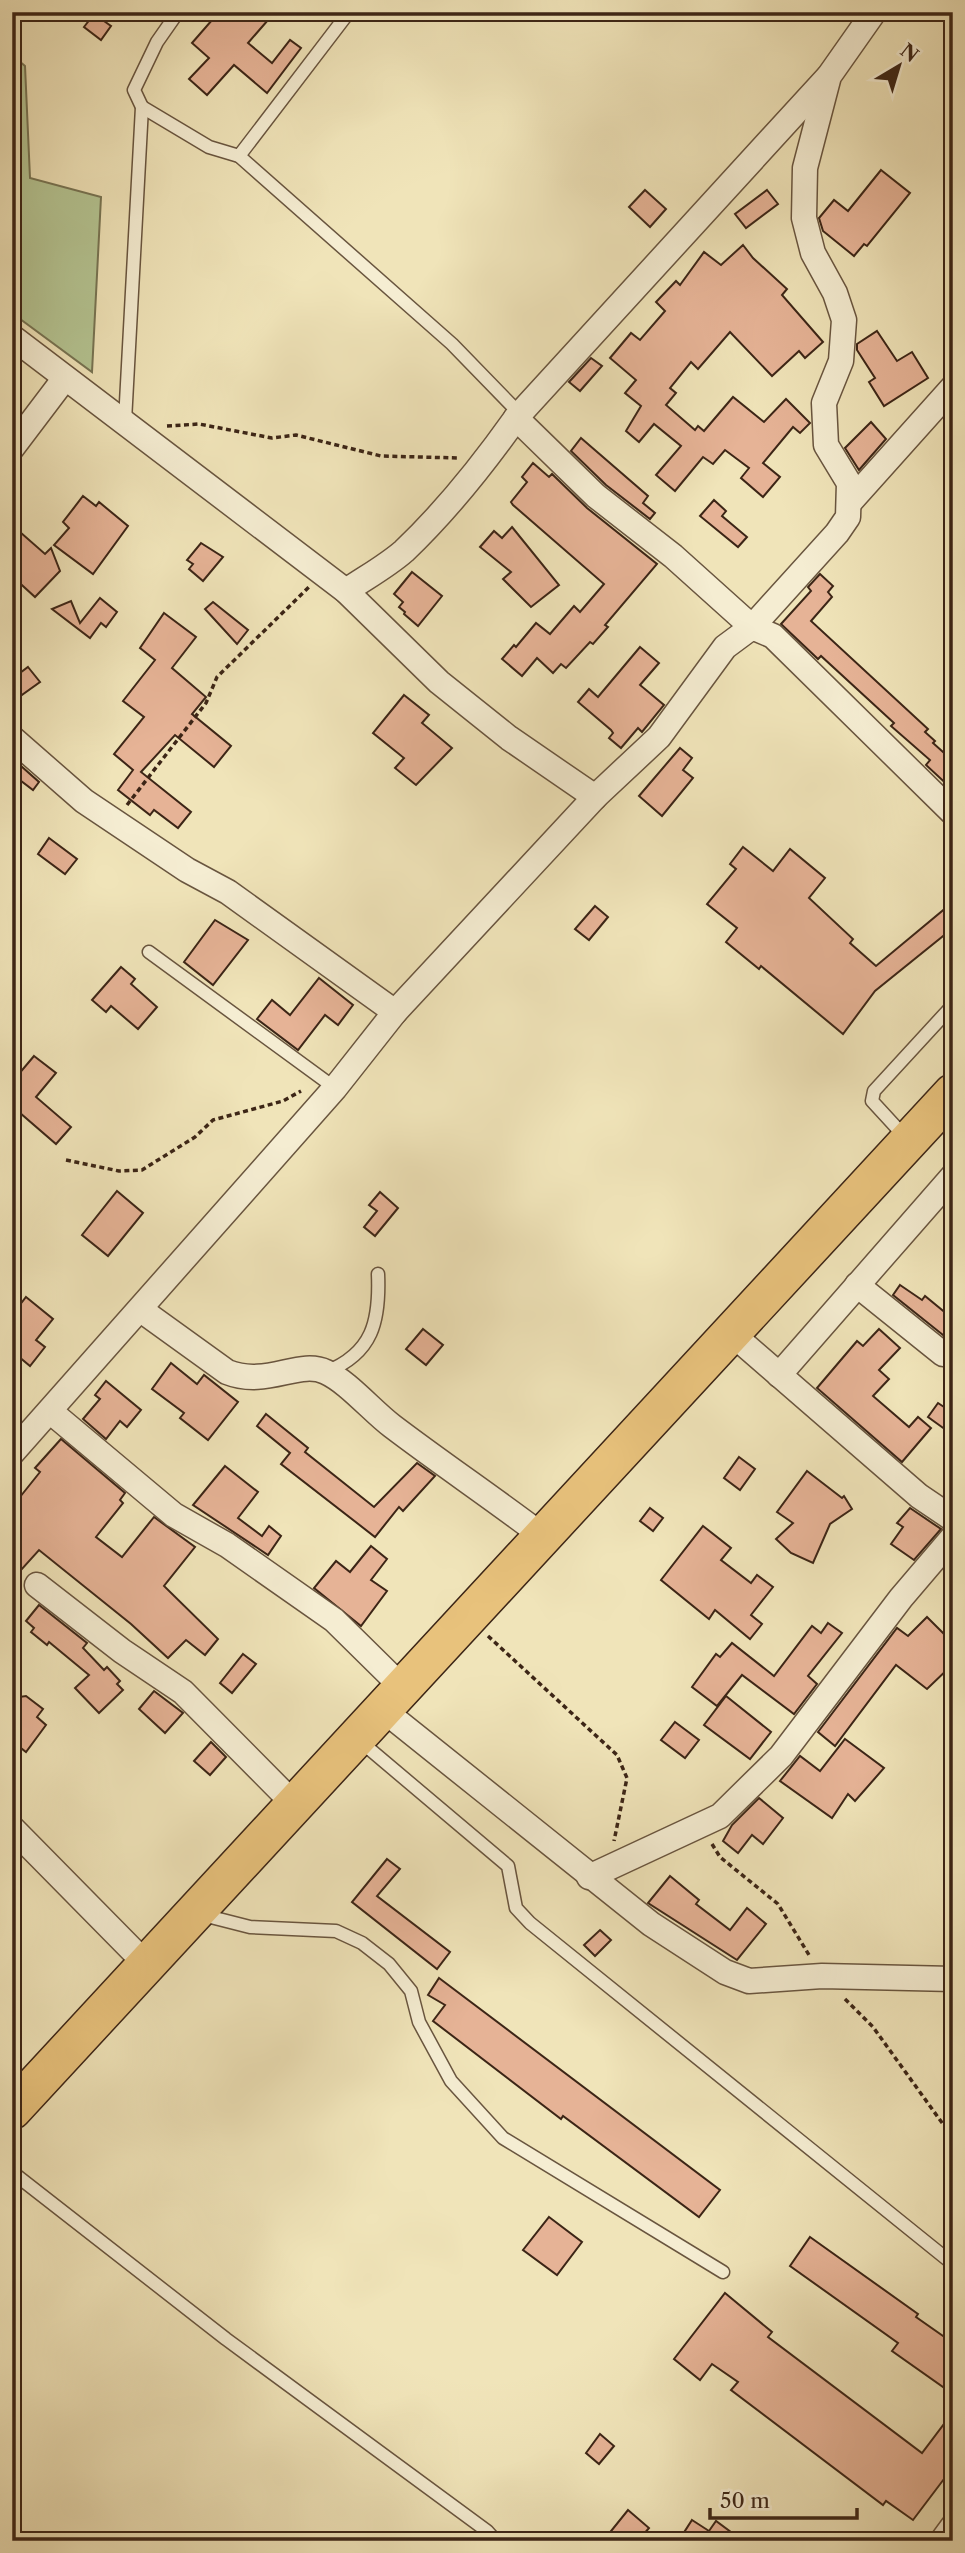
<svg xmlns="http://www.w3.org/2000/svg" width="965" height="2553" font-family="'Libre Caslon Text',serif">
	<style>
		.green { fill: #b5c593; stroke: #787554; stroke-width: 2 }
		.building { fill: #e6b396; stroke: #3c2516; stroke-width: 2 }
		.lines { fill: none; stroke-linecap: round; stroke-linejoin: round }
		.service-casing { stroke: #69553f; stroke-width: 15 }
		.minor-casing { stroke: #69553f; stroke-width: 27 }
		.trunk-casing { stroke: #3c2516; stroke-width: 41 }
		.path { stroke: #3c2516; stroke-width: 3.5; stroke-dasharray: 5 3.5; stroke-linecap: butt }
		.service { stroke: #f5edd2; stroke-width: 12 }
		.minor { stroke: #f5edd2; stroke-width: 24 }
		.trunk { stroke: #e8c27c; stroke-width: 38 }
	</style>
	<rect width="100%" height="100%" fill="#f0e4b9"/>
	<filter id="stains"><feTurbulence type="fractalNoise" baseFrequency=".00286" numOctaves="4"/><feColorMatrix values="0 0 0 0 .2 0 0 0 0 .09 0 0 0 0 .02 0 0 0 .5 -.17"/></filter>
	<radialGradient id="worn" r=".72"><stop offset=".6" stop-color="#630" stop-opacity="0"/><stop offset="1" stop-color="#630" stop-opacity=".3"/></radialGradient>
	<!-- green -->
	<path class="green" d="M12,55l13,11 5,112 71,19 -9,175 -80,-59z"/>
	<!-- building -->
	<g class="building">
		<path d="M219,12h56l-27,31 24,20 18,-23 11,8 -34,45 -33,-28 -27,30 -18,-16 20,-21 -17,-15z"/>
		<path d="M94,14l17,12 -10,14 -17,-13z"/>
		<path d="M881,170l29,23 -43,53 -3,-2 -10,12 -31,-25 -4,-13 15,-18 14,11z"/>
		<path d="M645,190l21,19 -16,18 -21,-20z"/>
		<path d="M767,190l11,14 -32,24 -11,-14z"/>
		<path d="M743,245l10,13 34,31 -5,6 41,47 -18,16 -6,-7 -27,25 -42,-44 -32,37 -7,-7 -21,26 6,5 -10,12 29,25 3,-4 6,5 29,-34 31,25 22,-23 24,24 -10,10 -7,-6 -30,36 17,14 -17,20 -22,-19 8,-10 -24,-18 -12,14 -10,-7 -28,34 -19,-16 25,-29 -27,-22 -15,18 -13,-11 15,-25 -16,-13 11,-13 -26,-22 21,-25 9,7 25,-29 -9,-9 20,-21 4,4 24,-33 17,13z"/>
		<path d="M877,331l20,30 15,-9 16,26 -44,28 -15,-24 6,-4 -18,-28v-6z"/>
		<path d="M591,358l11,8 -22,25 -11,-9z"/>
		<path d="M871,422l15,17 -27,31 -14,-22z"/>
		<path d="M581,438l67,58 -5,7 12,10 -5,6 -44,-34 -35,-34z"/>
		<path d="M533,463l16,14 3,-3 35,34 70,56 -52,61 3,2 -15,17 -3,-2 -24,26 -5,-4 -8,9 -16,-15 -15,18 -20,-17 12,-14 2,2 20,-24 14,11 24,-28 6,6 24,-28 -91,-79 -2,-3 16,-20 -5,-5z"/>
		<path d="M83,496l13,10 3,-4 29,24 -35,48 -39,-29 15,-17 -6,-6z"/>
		<path d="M714,500l12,11 -4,5 25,21 -9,10 -38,-31z"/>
		<path d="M12,525l33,29 6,-6 9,23 -25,26 -23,-21z"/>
		<path d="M512,527l47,58 -28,22 -28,-28 8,-7 -31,-25 14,-16 8,7z"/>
		<path d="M201,543l22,14 -20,24 -14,-12 4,-5 -6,-4z"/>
		<path d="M412,572l30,24 -24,30 -14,-12 1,-2 -6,-5 4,-5 -9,-8z"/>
		<path d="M820,574l13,12 -5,6 4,5 -21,24 117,108 -3,3 10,9 -2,2 20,18v29l-27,-25 4,-5 -39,-34 3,-3 -73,-67 -3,3 -37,-35 30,-33 -3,-4z"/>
		<path d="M100,598l17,14 -11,15 -5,-4 -11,15 -38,-29 19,-8 9,22z"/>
		<path d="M213,602l35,28 -11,14 -32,-35z"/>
		<path d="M164,613l32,24 -24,31 34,29 -14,17 39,32 -17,21 -39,-32 -34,37 50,40 -13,16 -24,-18 -4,5 -32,-25 15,-20 -19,-16 30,-37 -21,-16 32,-41 -15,-12z"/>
		<path d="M640,647l19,16 -19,22 24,20 -22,27 -4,-4 -17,20 -12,-10 4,-5 -2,-3 -33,-28 11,-13 9,8z"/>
		<path d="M28,667l12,15 -28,20v-23z"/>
		<path d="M404,695l25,20 -7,8 30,25 -36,37 -21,-17 9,-10 -31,-25z"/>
		<path d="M680,748l12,10 -9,12 10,8 -31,38 -23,-20z"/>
		<path d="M12,758l27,24 -6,8 -21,-16z"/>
		<path d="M49,838l28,21 -12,15 -27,-20z"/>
		<path d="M743,847l30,24 17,-22 35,29 -16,20 44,41 -3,4 26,23 77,-64v26l-78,63 -32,43 -82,-68 -2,3 -33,-27 11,-14 -30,-24 29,-35 -6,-5z"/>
		<path d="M595,906l13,11 -19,23 -14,-11z"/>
		<path d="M215,920l33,20 -35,45 -29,-23z"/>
		<path d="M121,967l14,12 -4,5 26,23 -19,22 -27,-23 -5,6 -14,-12z"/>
		<path d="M319,978l34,27 -15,20 -13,-10 -27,35 -41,-31 15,-19 18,15z"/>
		<path d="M34,1056l22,17 -20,24 35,30 -15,17 -44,-38v-24z"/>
		<path d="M117,1191l26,22 -35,43 -26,-21z"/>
		<path d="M380,1192l18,16 -23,28 -11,-9 13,-16 -8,-6z"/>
		<path d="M900,1285l22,15 3,-4 28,23v24l-60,-48z"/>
		<path d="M26,1297l27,22 -17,21 9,7 -15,19 -18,-15v-36z"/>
		<path d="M423,1329l20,16 -17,20 -20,-16z"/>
		<path d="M879,1329l21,19 -21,22 10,9 -16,17 36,31 9,-10 13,11 -29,34 -85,-74 40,-47 6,5z"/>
		<path d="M171,1363l26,21 7,-9 34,27 -30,38 -28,-22 4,-5 -32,-24z"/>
		<path d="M106,1381l35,29 -14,17 -7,-6 -14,18 -23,-20 17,-20 -5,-4z"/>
		<path d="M938,1403l15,10v9l-7,8 -18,-13z"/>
		<path d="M266,1414l42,34 -3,4 69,55 43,-44 18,13 -32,35 -4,-4 -24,30 -94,-73 9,-11 -33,-27z"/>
		<path d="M61,1439l64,54 -5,7 3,3 -27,34 26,20 32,-40 41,30 -31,39 54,53 -13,16 -19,-15 -18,18 -37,-34 -92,-74 -27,30v-73l28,-35 -5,-4z"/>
		<path d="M739,1457l16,12 -15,21 -16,-12z"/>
		<path d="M225,1466l33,26 -20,26 24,18 7,-10 12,10 -13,19 -75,-50z"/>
		<path d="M807,1471l35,27 2,-2 8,13 -22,15 -17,39 -22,-10 -15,-14 17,-16 -16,-11z"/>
		<path d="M650,1508l13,10 -10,13 -13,-10z"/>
		<path d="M910,1508l31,21 -27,31 -23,-16 12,-17 -6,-4z"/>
		<path d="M703,1526l28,22 -10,12 30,23 6,-8 16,12 -22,28 11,9 -12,15 -35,-29 -6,9 -48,-39z"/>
		<path d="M371,1546l16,13 -16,21 16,11 -26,35 -47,-38 22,-27 14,11z"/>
		<path d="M39,1605l48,38 -4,5 21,22 3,-3 13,14 -3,3 6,6 -24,23 -24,-25 14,-13 -40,-33 -2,3 -16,-13 3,-4 -8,-7z"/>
		<path d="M927,1617l26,26v21l-26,25 -31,-24 -61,81 -17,-14 79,-104 11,8z"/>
		<path d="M828,1623l14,10 -34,43 9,8 -23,30 -52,-39 -25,31 -25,-19 24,-33 4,3 12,-14 42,33 38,-50 9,7z"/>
		<path d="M243,1654l13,10 -24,29 -12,-10z"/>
		<path d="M154,1691l29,22 -18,20 -26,-24z"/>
		<path d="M26,1696l17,13 -6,8 9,8 -20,27 -14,-11v-43z"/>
		<path d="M726,1696l45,36 -21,27 -46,-34z"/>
		<path d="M675,1722l24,18 -14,18 -24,-18z"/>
		<path d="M845,1739l39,29 -29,33 -7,-7 -16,24 -52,-37 20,-25 20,15z"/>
		<path d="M211,1742l15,15 -16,18 -16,-14z"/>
		<path d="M759,1798l24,20 -20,26 -11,-9 -14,18 -15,-12 9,-16z"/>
		<path d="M387,1859l13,10 -23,27 73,56 -13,17 -85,-67z"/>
		<path d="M670,1876l29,24 -3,4 34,26 17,-22 19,16 -29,36 -89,-57z"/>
		<path d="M600,1930l11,10 -16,16 -11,-11z"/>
		<path d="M439,1978l281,212 -21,27 -136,-101 -2,3 -128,-98 12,-16 -17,-10z"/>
		<path d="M549,2217l33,25 -25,33 -34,-25z"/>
		<path d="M810,2237l108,77 -2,3 37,26v51l-61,-43 6,-8 -108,-77z"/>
		<path d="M725,2293l47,39 -4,5 154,116 31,-41v67l-6,-4 -34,45 -27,-19 -3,4 -152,-115 7,-8 -26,-18 -12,16 -26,-21z"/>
		<path d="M600,2434l14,12 -15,18 -13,-11z"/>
		<path d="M628,2510l21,18 -11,13h-35z"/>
		<path d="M692,2520l17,11 7,-10 27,20h-48l-12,-7z"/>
	</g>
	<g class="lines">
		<!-- service casing -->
		<g class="service-casing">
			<g id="service">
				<path d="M142,107l67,40 30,9 213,188 68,70"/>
				<path d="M239,156l110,-144"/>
				<path d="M125,421l17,-314 -8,-17 23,-48 21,-30"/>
				<path d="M149,952l186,136"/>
				<path d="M906,1138l-34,-37 2,-10 79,-86"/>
				<path d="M326,1372c47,-19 54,-51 52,-98"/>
				<path d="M360,1741l148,125 8,42 14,15 423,341"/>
				<path d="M199,1914l51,13 86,4 26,12 27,21 22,27 8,31 32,59 52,57 220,134"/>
				<path d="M12,2172l214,167 261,192 9,10"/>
			</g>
		</g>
		<!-- minor casing -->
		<g class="minor-casing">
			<g id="minor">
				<path d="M12,337l334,254 93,91 70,56 86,59"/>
				<path d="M516,418l80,78 77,60 79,71 85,-94 11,-16 1,-34 -23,-38 -2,-42 17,-42 3,-41 -9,-27 -22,-40 -9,-35 1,-50 24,-92 45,-64"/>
				<path d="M12,448l53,-70"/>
				<path d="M850,502l103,-115"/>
				<path d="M346,591c19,-13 41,-25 58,-40 42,-40 78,-85 112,-133l311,-340"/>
				<path d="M12,738l72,63 103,69 41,22 167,120"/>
				<path d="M857,1285l86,69"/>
				<path d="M141,1310l86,62c40,16 72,-13 99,0 22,10 46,39 66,54 50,38 102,73 152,111"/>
				<path d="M731,1333l188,163 34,23"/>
				<path d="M779,1375l174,-199"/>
				<path d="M51,1412l123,103 53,30 107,75 70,69"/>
				<path d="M12,1453l323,-365 60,-76 200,-215 64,-60 66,-90 27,-20 21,9 180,177"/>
				<path d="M37,1585l85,66 61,41 110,111"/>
				<path d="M382,1709l269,215 74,48 24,9 73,-5 131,3"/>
				<path d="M12,1828l135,137"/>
				<path d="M589,1877l131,-61 61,-60 120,-158 52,-61"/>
				<path d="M942,2541l11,-15"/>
			</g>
		</g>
		<!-- trunk casing -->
		<g class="trunk-casing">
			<path id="trunk" d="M12,2110l941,-1017"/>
		</g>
		<!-- path -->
		<g class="path">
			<path d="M167,426l32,-2 73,14 24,-3 85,21 78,2"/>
			<path d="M127,805l79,-102 11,-26 92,-90"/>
			<path d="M66,1160l53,11 23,-1 53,-33 18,-17 70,-19 18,-10"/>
			<path d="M488,1636l129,119 10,23 -13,63"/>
			<path d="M712,1844l8,13 58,47 31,51"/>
			<path d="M845,1999l28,28 80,111"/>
		</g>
		<!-- service -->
		<use href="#service" class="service"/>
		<!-- minor -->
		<use href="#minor" class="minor"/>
		<!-- trunk -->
		<use href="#trunk" class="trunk"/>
	</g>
	<!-- margin -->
	<rect width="965" height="2553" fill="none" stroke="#f0e4b9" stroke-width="42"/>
	<rect x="14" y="14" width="937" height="2525" fill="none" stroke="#3c2516" stroke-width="3.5"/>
	<rect x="21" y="21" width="923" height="2511" fill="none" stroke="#3c2516" stroke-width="2"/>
	<!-- north arrow -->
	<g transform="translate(899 66) rotate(38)" stroke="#f5edd2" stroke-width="5" paint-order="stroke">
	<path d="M0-5L12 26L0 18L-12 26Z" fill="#3c2516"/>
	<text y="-10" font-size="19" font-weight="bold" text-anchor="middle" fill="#3c2516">N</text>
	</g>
	<!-- scale -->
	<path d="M710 2508v10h147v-10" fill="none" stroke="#3c2516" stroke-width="3.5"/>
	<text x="720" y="2508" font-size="21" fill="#3c2516" stroke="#f5edd2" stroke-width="5" paint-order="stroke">50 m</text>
	<rect width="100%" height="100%" filter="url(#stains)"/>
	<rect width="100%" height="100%" fill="url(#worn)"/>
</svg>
